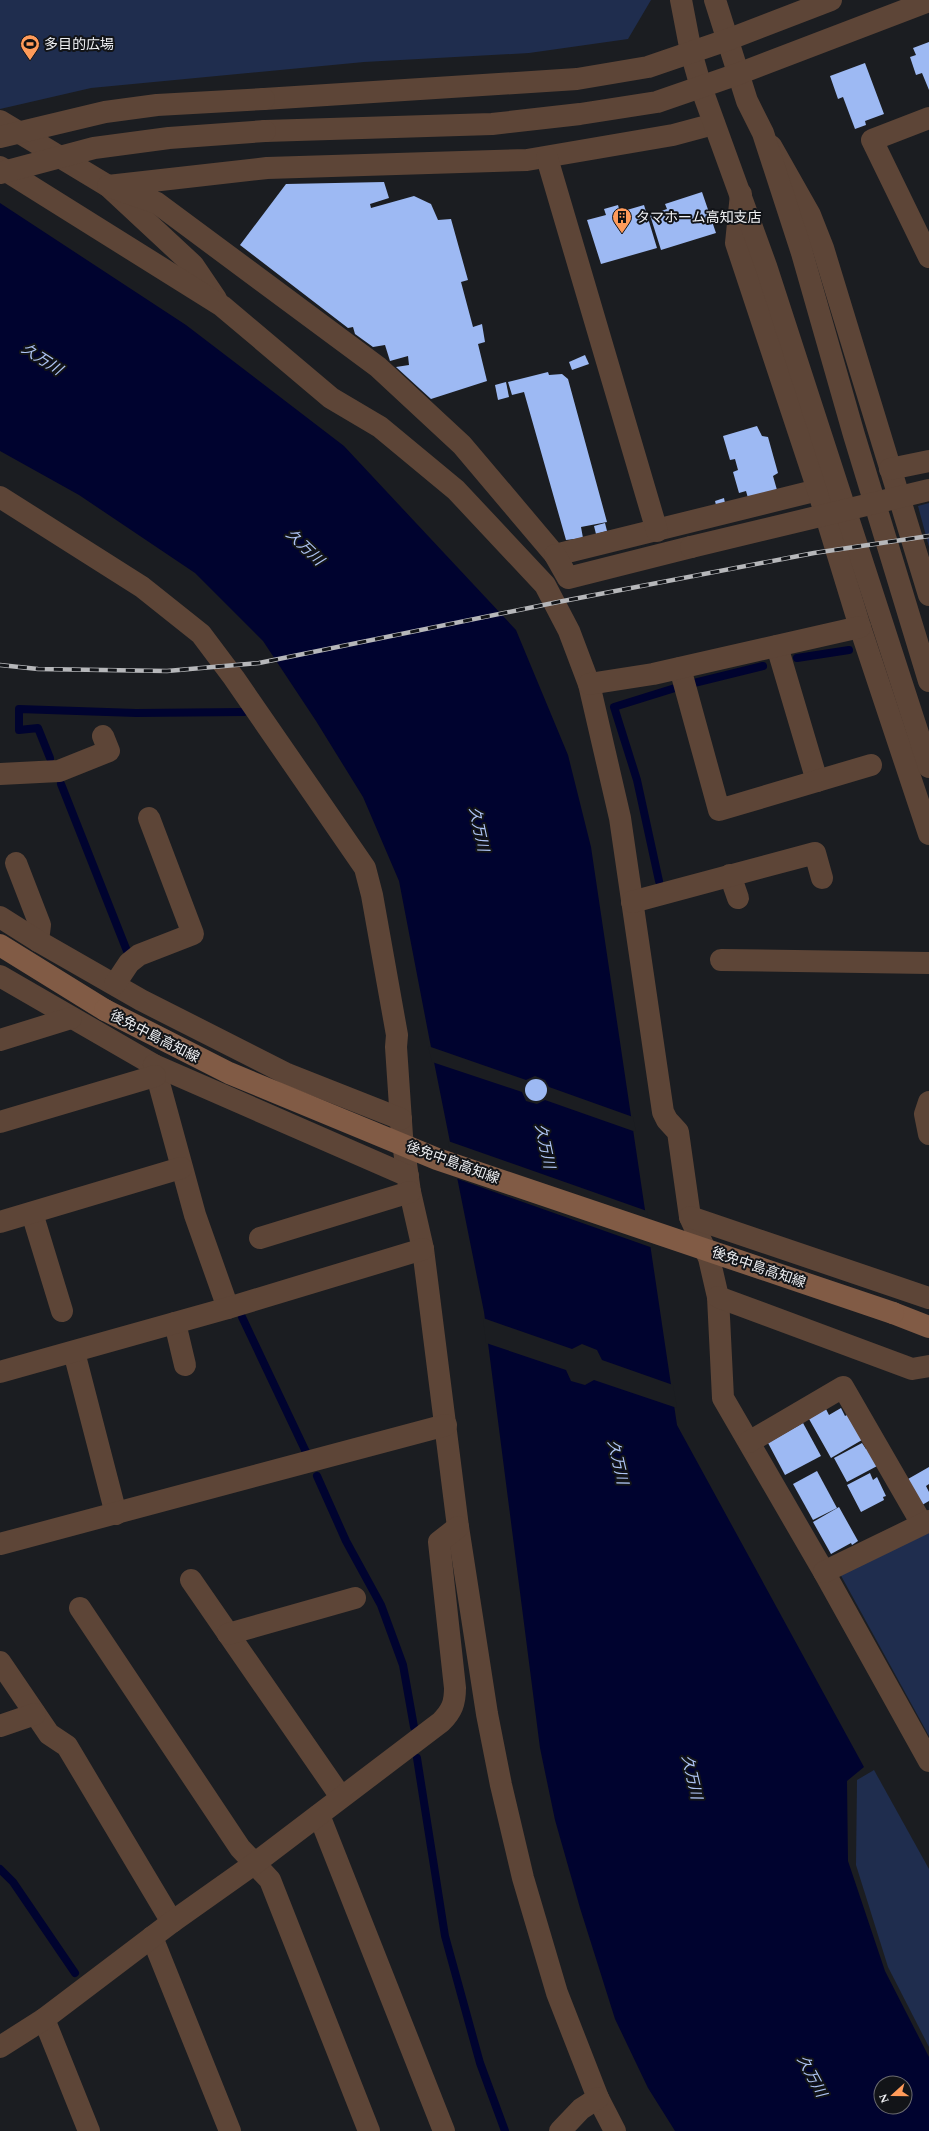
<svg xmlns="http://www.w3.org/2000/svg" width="929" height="2131" font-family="Spectral,'Noto Sans JP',serif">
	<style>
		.green { fill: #1f2d4e }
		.water { fill: #00032f; fill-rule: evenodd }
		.pier { fill: #1b1d21 }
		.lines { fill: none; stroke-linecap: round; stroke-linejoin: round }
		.stream { stroke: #00032f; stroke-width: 8 }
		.building { fill: #9db9f3 }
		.minor { stroke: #5d4537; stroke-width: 22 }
		.tertiary { stroke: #5d4537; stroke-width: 22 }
		.secondary { stroke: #815b45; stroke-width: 22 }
		.rail-casing { stroke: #b6b7ba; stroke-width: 4.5 }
		.rail { stroke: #121418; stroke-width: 3; stroke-dasharray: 9; stroke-linecap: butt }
		.minor-bridge { stroke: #5d4537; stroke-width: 22 }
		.tertiary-bridge { stroke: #5d4537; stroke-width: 22 }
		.secondary-bridge { stroke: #815b45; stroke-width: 22 }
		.labels { text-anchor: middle; stroke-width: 4; stroke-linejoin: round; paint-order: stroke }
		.poi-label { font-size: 14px; fill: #f0f1f4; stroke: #121418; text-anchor: start }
		.street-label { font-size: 14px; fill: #f0f1f4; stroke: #121418 }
		.water-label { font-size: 15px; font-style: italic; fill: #afc5f5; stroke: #121418 }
	</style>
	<rect width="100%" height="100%" fill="#1b1d21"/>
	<!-- green -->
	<g class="green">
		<path d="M0,0h651l-23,39 -99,14 -165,9 -273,26 -91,21z"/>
		<path d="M929,503v44l-11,-41z"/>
		<path d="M929,1530v206l-90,-164z"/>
		<path d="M874,1770l55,99v178l-41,-80 -32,-102 1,-85z"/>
	</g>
	<!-- water -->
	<path class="water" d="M0,203l186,122 158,121 172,184 52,125 23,92 86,578 187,342 -17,14 1,80 37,110 44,86v74h-254l-27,-43 -33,-69 -35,-111 -25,-88 -15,-72 -56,-436 -55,-275 -30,-156 -36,-84 -47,-76 -53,-80 -68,-68 -116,-78 -79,-44zM881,2083h24v24h-24z"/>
	<!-- pier -->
	<g class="pier">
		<path d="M428,1046l98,34 9,-4 10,4 4,7 84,30 3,15 -91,-32 -8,4 -11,-3 -4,-9 -90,-30z"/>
		<path d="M448,1141l199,70 6,37 -198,-70z"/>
		<path d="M483,1318l89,31 10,-5 15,6 5,10 71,25 4,23 -83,-28 -9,5 -14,-4 -5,-11 -80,-27z"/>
	</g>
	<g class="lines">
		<!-- stream -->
		<g class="stream">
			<path d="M797,658l52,-8"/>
			<path d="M694,683l69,-17"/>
			<path d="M50,758l-12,-30 -19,2v-21l117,4 108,-1"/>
			<path d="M61,784l66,167"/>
			<path d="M659,881l-22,-101 -23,-73 61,-19"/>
			<path d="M242,1317l64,135"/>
			<path d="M317,1476l29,65 35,64 22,60 11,62"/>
			<path d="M417,1758l28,178 35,127 25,68"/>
			<path d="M0,1869l13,13 62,91"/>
		</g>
	</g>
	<!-- building -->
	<g class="building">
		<path d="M929,42v48l-7,-17 -6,2 -6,-18 6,-2 -3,-7z"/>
		<path d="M865,63l19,51 -19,7 1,4 -11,4 -12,-32 -5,2 -8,-23z"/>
		<path d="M384,182l5,16 -19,6 1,4 43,-12 17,8 7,16 13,-1 17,61 -7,2 12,45 9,-3 3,18 -7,2 9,37 -56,18 -35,-32 13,-2 -1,-9 -18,5 -5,-16 -12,2 -18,-13 -2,-7 -5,1 -108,-83 46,-61z"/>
		<path d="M702,192l14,41 -55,17 -11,-35 17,-6 -2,-5z"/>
		<path d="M618,205l2,7 24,-7 13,43 -56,16 -14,-44 19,-5 -2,-6z"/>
		<path d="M585,355l4,9 -17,6 -3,-8z"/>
		<path d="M548,372l1,3 13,-1 6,5 39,143 -26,5 2,11 -17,2 -42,-148 -12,3 -4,-13z"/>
		<path d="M506,382l3,15 -11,3 -3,-15z"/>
		<path d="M757,426l5,10 6,1 10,36 -5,3 4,14 -29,8 -2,-7 -7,2 -6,-21 5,-2 -3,-11 -5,1 -7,-24z"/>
		<path d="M724,498l1,5 -9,2 -1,-4z"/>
		<path d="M605,523l2,8 -11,3 -2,-8z"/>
		<circle cx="536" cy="1090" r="11"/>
		<path d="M841,1408l4,8 2,-1 15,25 -31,18 -22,-39 17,-10 3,6z"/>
		<path d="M803,1423l18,33 -36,19 -17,-32z"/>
		<path d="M862,1443l4,6 3,-2 10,18 -32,17 -13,-24z"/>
		<path d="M929,1467v17l-3,2 3,6v9l-7,4 -14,-26z"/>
		<path d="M817,1471l20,37 -24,12 -20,-36z"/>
		<path d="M870,1473l3,7 4,-3 9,19 -3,1 1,3 -23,12 -14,-27z"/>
		<path d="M839,1507l19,34 -6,4 -1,-2 -20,11 -18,-32z"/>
	</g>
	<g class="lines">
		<!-- minor -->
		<g class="minor">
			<path d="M929,118l-57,22 57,117"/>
			<path d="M0,121l108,65 85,79 23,34"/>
			<path d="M714,124l-41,11 -146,25 -260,8 -159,18 49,17 221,164 84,78 93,110 263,-65"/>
			<path d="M771,146l39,69 13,33 106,347"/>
			<path d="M547,158l110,373"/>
			<path d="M0,167l222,139 109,92 49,29 76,63 89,95 24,46 20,53 31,134 43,294 4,8 11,12 12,85 19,41 9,39 5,101 101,174 105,189"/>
			<path d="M741,194l-5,49 82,247 42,137 69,207"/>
			<path d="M890,469l39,-8"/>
			<path d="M0,497l142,90 59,47 33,44 131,190 7,27 25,140 -1,12 6,89 8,56 13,57 35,278 29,187 14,71 22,93 34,115 41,105 17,33"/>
			<path d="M555,555l13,23 123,-31"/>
			<path d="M777,646l40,135"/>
			<path d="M680,668l39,142 152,-45"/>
			<path d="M589,684l64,-10 207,-47"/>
			<path d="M0,774l59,-3 50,-20 -6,-15"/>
			<path d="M16,863l24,62 -2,16"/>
			<path d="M730,875l8,23"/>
			<path d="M632,902l183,-49 7,25"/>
			<path d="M0,917l38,24 103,59 146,74 114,45"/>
			<path d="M721,960l208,3"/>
			<path d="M0,976l154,89 41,150 33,93"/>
			<path d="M115,984l14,-21 10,-8 54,-21 -44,-116"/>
			<path d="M0,1040l71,-22"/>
			<path d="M154,1065l254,111"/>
			<path d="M929,1102l-4,12 4,20"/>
			<path d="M0,1122l155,-46"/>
			<path d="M32,1213l30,98"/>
			<path d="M690,1217l239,81"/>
			<path d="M0,1222l181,-54"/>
			<path d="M260,1238l150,-46"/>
			<path d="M718,1297l194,72 17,-3"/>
			<path d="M175,1323l10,42"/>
			<path d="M74,1352l42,162"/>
			<path d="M0,1372l228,-64 195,-59"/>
			<path d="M749,1442l94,-55 79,137"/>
			<path d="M0,1544l446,-119"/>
			<path d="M824,1572l105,-51"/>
			<path d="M191,1580l150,217"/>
			<path d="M80,1608l160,240 30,32 99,251"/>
			<path d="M228,1634l127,-36"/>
			<path d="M0,1662l49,72 18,12 105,176"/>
			<path d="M0,1726l35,-12"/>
			<path d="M319,1815l125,316"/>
			<path d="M152,1937l78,194"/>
			<path d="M44,2019l45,112"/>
			<path d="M0,2047l44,-28 128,-97 82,-58 187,-142c11,-11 14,-19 14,-34l-16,-146 19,-15"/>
			<path d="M560,2131l21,-22 17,-11"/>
		</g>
		<!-- tertiary -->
		<g class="tertiary">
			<path d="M681,0l10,52 10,35 65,179 163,501"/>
			<path d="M715,0l32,101 16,32 39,120 52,182 75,246"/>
			<path d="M264,99l313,-20 71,-12 79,-27 104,-40"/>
			<path d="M265,131l227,-7 88,-10 77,-12 81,-28 191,-73"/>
		</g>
		<!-- secondary -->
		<g class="secondary">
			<path d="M0,945l105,65"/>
			<path d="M893,1313l36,14"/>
		</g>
		<!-- rail casing -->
		<g class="rail-casing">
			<path id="rail" d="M0,665l38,4 129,2 92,-8 299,-61 256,-49 115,-17"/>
		</g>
		<!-- rail -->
		<use href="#rail" class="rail"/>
		<!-- minor-bridge -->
		<path class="minor-bridge" d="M691,547l238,-57"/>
		<!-- tertiary-bridge -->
		<g class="tertiary-bridge">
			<path d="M0,137l105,-25 52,-7 107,-6"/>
			<path d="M0,173l94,-25 75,-10 96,-7"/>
		</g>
		<!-- secondary-bridge -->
		<path class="secondary-bridge" d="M105,1010l124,63 208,86 456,154"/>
	</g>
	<!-- icons -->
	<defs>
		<g id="stadium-pin" transform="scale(1)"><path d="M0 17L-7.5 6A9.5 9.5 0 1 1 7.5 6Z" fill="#ff9b5a" stroke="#121418"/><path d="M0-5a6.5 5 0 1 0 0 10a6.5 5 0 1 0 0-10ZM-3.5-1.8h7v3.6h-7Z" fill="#111"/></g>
		<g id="building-pin" transform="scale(1)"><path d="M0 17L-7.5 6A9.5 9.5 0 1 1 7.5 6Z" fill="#ff9b5a" stroke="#121418"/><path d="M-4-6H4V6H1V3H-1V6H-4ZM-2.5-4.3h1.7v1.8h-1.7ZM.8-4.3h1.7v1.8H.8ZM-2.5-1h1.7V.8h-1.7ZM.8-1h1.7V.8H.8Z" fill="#111"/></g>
	</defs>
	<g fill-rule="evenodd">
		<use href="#stadium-pin" x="30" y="44"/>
		<use href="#building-pin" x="622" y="217"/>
	</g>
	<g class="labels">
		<!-- poi labels -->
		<g class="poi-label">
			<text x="44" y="49">多目的広場</text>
			<text x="636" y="222">タマホーム高知支店</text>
		</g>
		<!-- street labels -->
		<g class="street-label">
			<text transform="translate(155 1036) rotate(27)" y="5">後免中島高知線</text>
			<text transform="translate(453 1162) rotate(20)" y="5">後免中島高知線</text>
			<text transform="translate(759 1267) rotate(19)" y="5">後免中島高知線</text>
		</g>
		<!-- water labels -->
		<g class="water-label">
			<text transform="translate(42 359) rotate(33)" y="5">久万川</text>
			<text transform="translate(305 547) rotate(44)" y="5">久万川</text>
			<text transform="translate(479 829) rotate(78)" y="5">久万川</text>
			<text transform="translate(545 1146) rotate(78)" y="5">久万川</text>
			<text transform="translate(618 1462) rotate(77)" y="5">久万川</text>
			<text transform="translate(692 1777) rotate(77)" y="5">久万川</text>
			<text transform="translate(812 2076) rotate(62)" y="5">久万川</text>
		</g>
	</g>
	<!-- north arrow -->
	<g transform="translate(893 2095) rotate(249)"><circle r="19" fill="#121418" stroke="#6b6c70"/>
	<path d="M0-3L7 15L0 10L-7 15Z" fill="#ff9b5a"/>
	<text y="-6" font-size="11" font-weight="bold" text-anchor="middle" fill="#f0f1f4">N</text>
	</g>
</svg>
